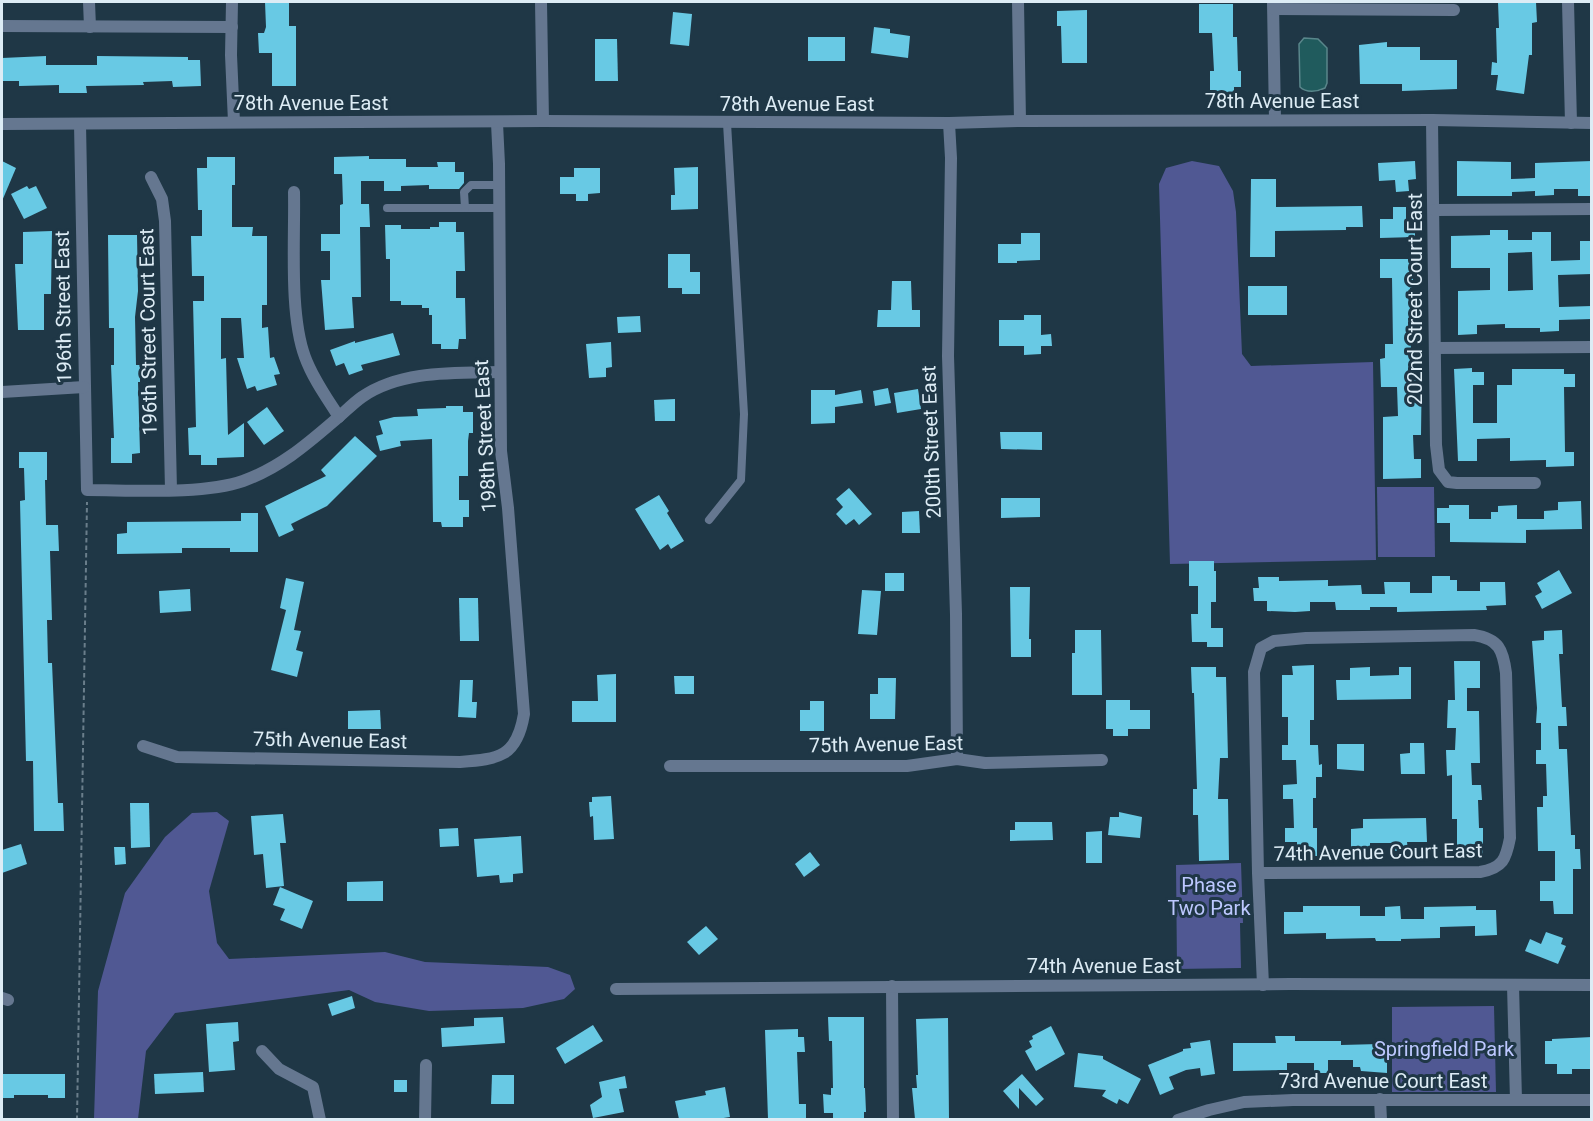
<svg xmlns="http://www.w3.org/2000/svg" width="1593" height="1121" font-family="Roboto,sans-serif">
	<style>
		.green { fill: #505893 }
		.water { fill: #205b5d; stroke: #59868b; stroke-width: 1.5 }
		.building { fill: #68c9e4; fill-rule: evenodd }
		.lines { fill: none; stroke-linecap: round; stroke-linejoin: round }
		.path { stroke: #6a7e8b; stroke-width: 2; stroke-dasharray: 4.5 3; stroke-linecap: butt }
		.service { stroke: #657790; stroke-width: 8 }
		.minor { stroke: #657790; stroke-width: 12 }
		.tertiary { stroke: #657790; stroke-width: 12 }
		.labels { text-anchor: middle; stroke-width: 6; stroke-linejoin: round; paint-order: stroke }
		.street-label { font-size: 20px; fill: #ddecf5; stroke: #1f3746 }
		.park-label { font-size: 20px; fill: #bdc8ff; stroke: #1f3746 }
	</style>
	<rect width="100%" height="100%" fill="#1f3746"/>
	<!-- green -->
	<g class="green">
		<path d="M1192,161l27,5 14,25 3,21 6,142 9,12 122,-4 3,198 -206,4 -11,-380 7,-16z"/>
		<path d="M1377,487h57l1,70h-57z"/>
		<path d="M217,812l12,9 -20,70 8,52 12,16 156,-7 40,10 123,5 22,8 5,14 -11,10 -41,9 -94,3 -54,-9 -26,-12 -174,23 -29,38 -8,68h-44l4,-128 27,-98 40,-56 27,-24z"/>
		<path d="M1241,863l2,60h-3l1,45 -64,1 -1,-104z"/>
		<path d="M1494,1006l2,86h-104v-85z"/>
	</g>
	<!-- water -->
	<path class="water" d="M1304,38l14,1 9,9v35l-2,5c-8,4 -19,5 -25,-1l-1,-43z"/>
	<!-- building -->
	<g class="building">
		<path d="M265,2h24v24h7v60h-24v-33h-13l-1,-20h6l2,-6z"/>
		<path d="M1498,2h38l1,20 -5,1v32h-3l-5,39 -28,-4 2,-15h-7l1,-13 5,1 -1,-35h3z"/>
		<path d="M1199,4h34v33h4l1,34h3v16h-7v6l-24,1v-23h4l-2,-38h-13z"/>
		<path d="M1087,10v53h-25l-1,-37h-4v-15z"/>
		<path d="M673,12l19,2 -3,32 -19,-2z"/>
		<path d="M874,27l16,2v4l20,3 -2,22 -37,-5z"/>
		<rect x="808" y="37" width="37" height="24"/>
		<path d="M595,39h22l1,42h-23z"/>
		<path d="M1387,42v5h33v13h37v29l-55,2v-7h-42l-1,-39z"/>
		<path d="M46,56v9h51v-9l91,1v3h12l1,26 -28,1 -1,-6 -29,1 1,3 -58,1 1,7h-28v-8l-40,1v-5h-17v-23z"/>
		<path d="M369,156v3h37v8h32l-1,-5h18v10h9v11l-5,6h-30v-4l-28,1v5h-17v-10h-23v23h8l1,23h-10l1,70h-9l2,31 -29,2 -4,-50h9v-29h-9v-17h19v-29l3,-1 -1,-30h-8v-17z"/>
		<path d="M207,157h28v28h-3v42h21l-1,9h15v69h-5v23l6,-1 2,31 4,-1 6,17 -6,1 3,10 -20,6 -2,-5 -8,3 -10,-31h7l-3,-40h-20v41l5,-1 2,77 16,-12v34l-27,1v7h-16v-10h-12l-1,-27 8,-1 -3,-126h11v-25h-12l-1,-40h11v-26h-4l-1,-42h10z"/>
		<path d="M2,161l14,7 -14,33z"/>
		<path d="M1415,161l1,18 -8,1 1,11 -13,1 -1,-12 -16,1 -1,-18z"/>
		<path d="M1457,161l54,1v17l24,-1v-15l57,-2v35h-14v-7h-24v6l-19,1v-5l-23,1v4h-55z"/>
		<path d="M698,167v42l-27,1v-15h4l-1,-27z"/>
		<path d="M574,168h26v25l-12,1v7h-12v-7h-16v-17h14z"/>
		<path d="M1251,179h25v28l86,-1 1,21h-17v3l-71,1v26h-25z"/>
		<path d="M27,186l2,3 7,-3 11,22 -23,11 -13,-25z"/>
		<path d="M1393,207h13v12h9v18l-35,1v-19h13z"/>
		<path d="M439,222h17v10h8l1,39h-9v27h9l1,41h-7l-1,10h-17v-5h-9v-29h-3v-7h-7v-3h-21v-4h-11v-42h-4l-1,-34h16v4h29v-2h9z"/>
		<path d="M1490,230h18v10h24v-8h19v29l29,-1v-19h12v33l-34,1 1,32 33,-1v13l-33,1v11l-19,1v-4h-35v-4l-28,1v9l-19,1v-44l32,-1v-22h-39v-32l39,-1zM1532,252l1,38 -25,1v-38z"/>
		<path d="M52,231l-1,63h-7v36h-26l-3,-66h8v-32z"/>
		<path d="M1021,233h19v27l-23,1v2h-19v-19h23z"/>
		<path d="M108,235h29l1,56 -3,26 1,48h4v17h-2l2,71 -8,1v9h-21v-25h3l-3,-73h3v-37h-5z"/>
		<path d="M668,254h22v18h10v22h-18v-6h-14z"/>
		<path d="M1380,259h37v17h-4v12h-3l1,71 11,-1 -1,77h-8l1,24h7v19l-38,1v-62l15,-1 -1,-29h-16l-1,-28 5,-1v-14h8l-1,-66h-12z"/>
		<path d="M892,281h19l1,29h8v17h-43l1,-17h13z"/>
		<rect x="1248" y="286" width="39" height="29"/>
		<path d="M1024,315h17v20l10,-1 1,12h-11v8l-17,1v-9h-25v-26h25z"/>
		<path d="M640,316l1,16 -23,1 -1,-16z"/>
		<path d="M393,333l7,22 -39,10 2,5 -14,5 -5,-12 -8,3 -6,-16 25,-9v2z"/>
		<path d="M611,342l1,25 -6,1v9l-17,1 -3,-34z"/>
		<path d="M1472,368v4h12v13h-11v38h24v-38h15v-16h52v5h11v13h-11l1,65h9v14l-28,1v-7l-36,1v-23l-33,1v22h-19l-4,-92z"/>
		<path d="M888,388l3,15 -16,3 -2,-15z"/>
		<path d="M918,389l3,20 -24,4 -3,-20z"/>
		<path d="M811,390h24v5l26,-5 2,13 -28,4v16l-24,1z"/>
		<path d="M675,399v22h-20l-1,-21z"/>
		<path d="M446,406h17v6h10v21h-4l-1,8v35h-9v24h10v17h-6v10h-21l-1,-5h-8l-1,-83 -32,2 1,5 -21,5 -4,-15 7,-2 -4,-13 15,-4 24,-1 -1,-7 29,-1z"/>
		<path d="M267,407l17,24 -20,14 -17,-23z"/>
		<path d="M1000,432h42v18l-41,-1z"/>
		<path d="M355,436l22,20 -50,50 -36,18 3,6 -15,7 -14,-31 61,-30 -5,-6z"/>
		<path d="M19,452h28v28h-2l1,45h12l1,26h-9l2,69h-5l1,43h4l6,140h5l1,28h-30l-1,-70h-7l-6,-260 5,-1 -1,-32h-5z"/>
		<path d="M849,488l23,26 -13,11 -5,-6 -8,6 -10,-11 7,-7 -7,-8z"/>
		<path d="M659,495l10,16 -2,2 17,28 -13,8 -3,-5 -8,6 -25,-41z"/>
		<path d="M1001,498h39v19l-39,1z"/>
		<path d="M1581,501l1,28 -56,1v13l-76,-1v-19h-13v-15h12v-3h20v14h22v-7h7v-6l19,-1v14h27v-8l14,-1v-8z"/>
		<path d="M919,511l1,22h-18v-21z"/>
		<path d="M241,513h17v39h-28v-4h-48v5l-65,1v-20l10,-1v-11l114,-1z"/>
		<path d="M1189,561h25v10h2v31h-5v26h12v19h-16v-5h-15l-1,-28h7v-28h-9z"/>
		<path d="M1559,570l13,23 -30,16 -7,-13 7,-4 -5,-9z"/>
		<rect x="885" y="573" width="19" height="18"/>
		<path d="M1432,576h18v4h7v11h23v-9h25l1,23 -20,1 1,4 -90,2v-5h-27v3h-34l-1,-8h-25v9l-15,1 -28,-1v-10h-13l-1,-13h6l-1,-11h21v4l49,-1v6l33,-1 1,9h23l-1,-12h26v11h22z"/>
		<path d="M286,578l18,4 -10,48 7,1 -5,19 7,2 -6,25 -26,-7 15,-60 -6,-2z"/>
		<path d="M1010,587h20l-1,52h2v18h-20z"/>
		<path d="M190,589l1,22 -31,2 -1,-22z"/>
		<path d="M862,590l19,1 -4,44 -19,-1z"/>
		<path d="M459,598h19l1,43h-19z"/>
		<path d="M1075,630h26l1,65h-30v-42h3z"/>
		<path d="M1562,630l1,24h-4l3,53h4l1,19h-9l1,23h8l4,86h4v14h5l1,20h-8v45h-19l-1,-13h-13v-20h15v-30h-17l-1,-44h6v-11h4l-1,-32h-10v-14h5v-27h-5l1,-15 -5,-67 12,-1v-9z"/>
		<path d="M1454,661h26v27h-13v23h12l1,52h-9l1,22h9l1,15h-4l1,28h4v28h-26v-37h-5v-44l-5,1 -1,-26h9l1,-22h-9l1,-28h7z"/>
		<path d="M1314,665v55h-4v25h8l1,20 3,-1v13h-6v21h-3v30h4v28h-20v-14h-12v-14h9l-1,-29h-10v-14l14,-1 -1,-24h-14v-15h6v-28h-6v-42h11l-1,-9z"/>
		<path d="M1191,667h25v10h10l2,81h-8l-2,41h10l1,61 -30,1 -1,-46h-5v-26h4l-3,-96h-2z"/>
		<path d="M1370,667v9l29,-1v-8h12v32l-74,1 -1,-20h14v-12z"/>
		<path d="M616,674v48h-44v-21h26l-1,-26z"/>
		<path d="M674,676h20v18h-19z"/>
		<path d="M878,678h18l-1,41h-25v-25h8z"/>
		<path d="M460,680h13l-1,22h5l-1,16 -18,-1z"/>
		<path d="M1106,700h24v10h20v19h-22v7h-15v-7h-7z"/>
		<path d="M810,701h14v30h-24v-21h10z"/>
		<path d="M380,710l1,19h-33v-18z"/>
		<path d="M1410,743h14l1,31h-24l-1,-20 10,-1z"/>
		<path d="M1337,744h27v27l-27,-2z"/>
		<path d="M611,796l3,43 -20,1 -1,-24 -3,1 -1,-15h3v-5z"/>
		<path d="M130,803h19l1,44 -19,1z"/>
		<path d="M1119,812l23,5 -2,21 -32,-3 2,-18h9z"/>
		<path d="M283,814l3,29h-6l4,43 -18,2 -3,-34 -9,1 -3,-39z"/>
		<path d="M1426,818l1,24h-20l1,8 -15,1 -1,-8h-22v6h-19v-20l12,-1v-9z"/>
		<path d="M1015,822h37l1,18 -43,1v-11h5z"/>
		<path d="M458,828l1,18 -19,1 -1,-18z"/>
		<path d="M1102,831v32h-16v-31z"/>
		<path d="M521,836l2,37 -10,1v8l-13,1 -1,-8 -22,2 -3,-38z"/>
		<path d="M21,844l6,20 -25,9v-23z"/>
		<path d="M114,847h11l1,17 -11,1z"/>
		<path d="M810,852l10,13 -16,12 -9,-13z"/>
		<path d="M383,881v20h-36v-19z"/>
		<path d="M280,887l33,14 -11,28 -22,-9 5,-11 -12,-4z"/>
		<path d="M1303,906h57v10h25v-9l15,-1 1,13h23v-12l52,-1v4h20l1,25 -22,1v-10l-35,1v11l-39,1v2h-25l-1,-3 -49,1v-6l-42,1v-22h19z"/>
		<path d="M706,926l12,13 -19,16 -12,-13z"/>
		<path d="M1546,932l17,6 -2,6 5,2 -8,18 -33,-13 5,-12 11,5z"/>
		<path d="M352,996l3,12 -23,8 -4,-12z"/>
		<path d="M503,1017l2,26 -63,4 -1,-19 33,-2v-8z"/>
		<path d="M828,1017h36v71h1l1,24h-2v7h-31v-6h-9l-1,-19 8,1v-7h2l-1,-47h-3z"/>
		<path d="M948,1018l1,101h-34l-3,-31h5l-1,-13h2l-2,-56z"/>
		<path d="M238,1022l1,19 -6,1 2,28 -26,2 -3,-48z"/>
		<path d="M593,1025l10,16 -38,23 -9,-16z"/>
		<path d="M1051,1026l14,28 -29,17 -11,-20 7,-4 -3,-6 4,-2 -1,-3z"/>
		<path d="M798,1029v8h6l1,15h-8l2,52h7v15h-38l-3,-89z"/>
		<path d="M1275,1036h20v5h46v4l38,-1 -1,7h9v22l-26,-2 -1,-4h-7v-7h-25v13h-14v-10h-27v7l-54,1v-28h43z"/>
		<path d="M1592,1037v32h-20v5h-15v-10h-12v-23h7v-2z"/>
		<path d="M1210,1040l5,34 -14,2 -1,-8 -14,2 -17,7 5,12 -14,6 -12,-30 35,-14v-2l8,-1 -1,-5z"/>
		<path d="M1078,1053l25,3v3l38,20 -13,25 -9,-5 -2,5 -15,-8 4,-6 -32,-3z"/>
		<path d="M203,1072l1,20 -49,2 -1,-20z"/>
		<path d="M2,1074h63v24h-17v-3h-34v3h-12z"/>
		<path d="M1022,1074l22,25 -8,7 -17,-18v21l-16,-18z"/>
		<path d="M492,1075h22v29h-23z"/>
		<path d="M625,1076l2,12 -8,1 5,23 -31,6 -3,-13 12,-8 -3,-15z"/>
		<rect x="394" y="1080" width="13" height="12"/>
		<path d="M725,1087l5,30 -13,2h-38l-4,-18 31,-6 -1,-4z"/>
	</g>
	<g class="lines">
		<!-- path -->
		<path class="path" d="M77,1120l10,-618"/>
		<!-- service -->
		<g class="service">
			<path d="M387,208h112"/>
			<path d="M465,208l-1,-16 7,-7h28"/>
			<path d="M709,520l32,-40 3,-66 -17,-291"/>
		</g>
		<!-- minor -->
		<g class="minor">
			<path d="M89,2l1,25"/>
			<path d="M232,2l-1,53 3,67"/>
			<path d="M541,2l2,119"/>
			<path d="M1018,2l2,119"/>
			<path d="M1568,2l3,121"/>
			<path d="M1273,3l2,117"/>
			<path d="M1274,9l180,1"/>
			<path d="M2,26l230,1"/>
			<path d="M1432,120l4,325 3,25 9,12 9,1h78"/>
			<path d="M949,123l2,35 -3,198 8,258 1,145"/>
			<path d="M80,124l7,366c44,0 116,5 156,-9 36,-13 62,-35 91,-60 9,-7 18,-17 28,-24 39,-27 93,-24 138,-25"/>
			<path d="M151,177l11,22 3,22 6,269"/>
			<path d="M294,192c1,47 -5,122 11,165 8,22 22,41 34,60"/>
			<path d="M1435,210l157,-1"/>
			<path d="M1435,348l157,-1"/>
			<path d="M2,392l82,-5"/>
			<path d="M143,746l34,11 283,5c39,-3 57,-5 64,-48l-16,-206 -7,-57 -2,-287 -2,-41"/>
			<path d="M670,766h237l50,-7 28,4 117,-3"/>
			<path d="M1258,873l222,-1c23,-4 26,-13 30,-34l-4,-165c-3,-23 -7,-34 -32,-38l-168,3 -32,3 -13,7 -7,24 4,201 5,112"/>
			<path d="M1513,985l3,115"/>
			<path d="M892,986l1,134"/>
			<path d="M616,989l674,-5 302,1"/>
			<path d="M2,998l6,2"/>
			<path d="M262,1051l17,18 34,18 7,33"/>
			<path d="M1380,1099l1,21"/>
			<path d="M425,1120l1,-55"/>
			<path d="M1178,1120l31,-10 35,-8 49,-2h299"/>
		</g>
		<!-- tertiary -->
		<path class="tertiary" d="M2,124l541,-3 406,2 71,-2 412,-1 160,3"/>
	</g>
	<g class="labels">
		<!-- street labels -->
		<g class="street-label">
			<text x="1282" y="108">78th Avenue East</text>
			<text x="311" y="110">78th Avenue East</text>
			<text x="797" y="111">78th Avenue East</text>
			<text transform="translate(1415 299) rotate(-90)" y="7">202nd Street Court East</text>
			<text transform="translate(63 307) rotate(-91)" y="7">196th Street East</text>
			<text transform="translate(148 332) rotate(-91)" y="7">196th Street Court East</text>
			<text transform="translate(485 436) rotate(-93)" y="7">198th Street East</text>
			<text transform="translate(931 442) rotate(-92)" y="7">200th Street East</text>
			<text transform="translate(330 740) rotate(1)" y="7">75th Avenue East</text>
			<text transform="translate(886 744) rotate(-1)" y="7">75th Avenue East</text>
			<text transform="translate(1378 852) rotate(-1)" y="7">74th Avenue Court East</text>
			<text x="1104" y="973">74th Avenue East</text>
			<text x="1383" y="1088">73rd Avenue Court East</text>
		</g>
		<!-- park labels -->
		<g class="park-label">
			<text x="1209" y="892">Phase<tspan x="1209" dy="23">Two Park</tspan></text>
			<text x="1444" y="1056">Springfield Park</text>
		</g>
	</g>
	<!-- border -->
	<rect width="1593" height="1121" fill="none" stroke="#ddecf5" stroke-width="6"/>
</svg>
